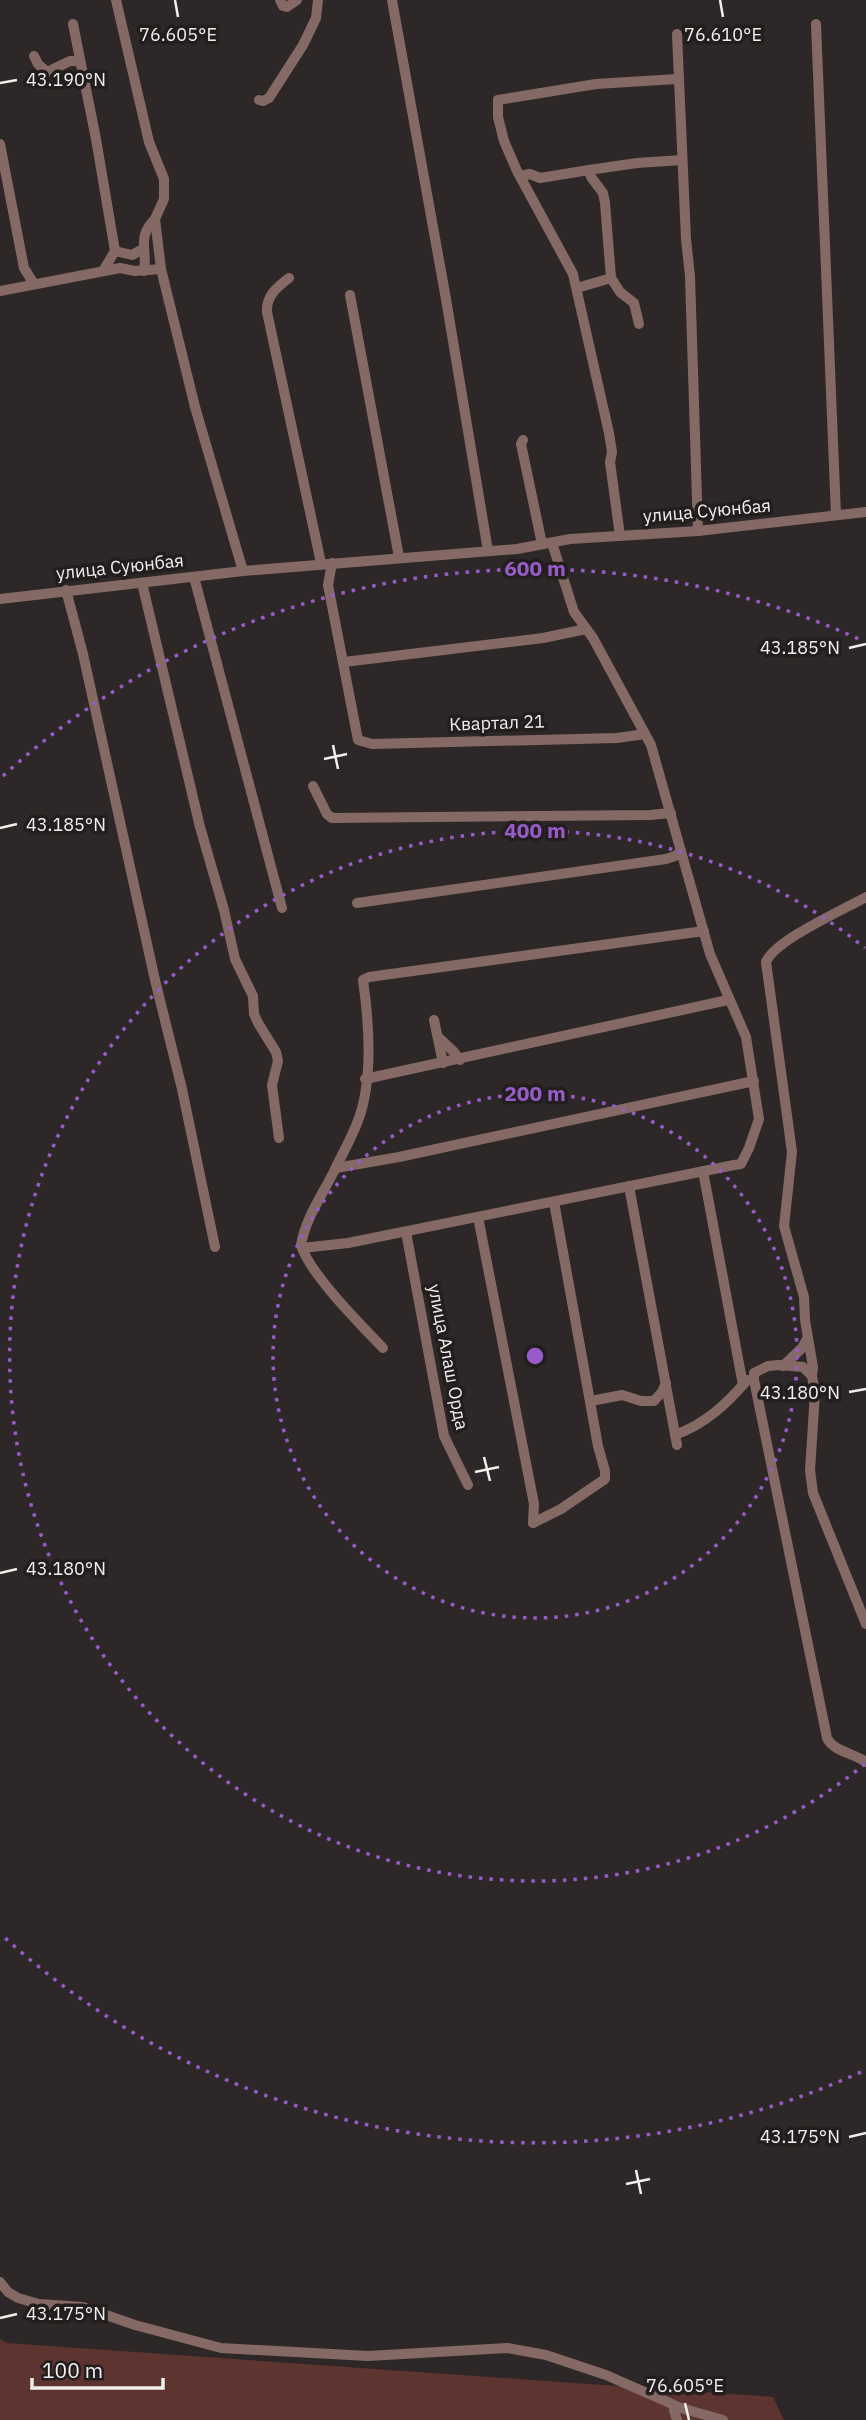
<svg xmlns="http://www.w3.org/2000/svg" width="866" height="2420" font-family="'IBM Plex Sans',sans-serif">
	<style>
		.green { fill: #5d342f }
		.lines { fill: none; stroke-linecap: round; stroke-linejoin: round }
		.minor { stroke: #856965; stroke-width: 10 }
		.ticks { fill: none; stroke: #f1eeed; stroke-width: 2.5 }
		.ring { fill: none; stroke: #985cca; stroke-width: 3.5; stroke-dasharray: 3.5 7 }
		.labels { text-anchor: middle; stroke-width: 7; stroke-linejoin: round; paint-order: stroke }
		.street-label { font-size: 18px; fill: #f1eeed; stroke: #231e1e }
		.ticks-label { font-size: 18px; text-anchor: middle; fill: #f1eeed; stroke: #231e1e; stroke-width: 7; stroke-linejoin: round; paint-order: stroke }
		.centre { fill: #985cca; stroke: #231e1e; stroke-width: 3.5 }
		.ring-label { font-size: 21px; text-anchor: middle; font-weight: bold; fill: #985cca; stroke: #231e1e; stroke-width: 7; stroke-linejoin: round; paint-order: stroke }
	</style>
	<rect width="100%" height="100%" fill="#2d2827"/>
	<!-- green -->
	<path class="green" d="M0,2339l7,4 766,54 11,23h-784z"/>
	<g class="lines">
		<!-- minor -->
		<g class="minor">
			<path d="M116,0l33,142 15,37v20l-9,20 6,50 34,138 48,164"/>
			<path d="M280,0l3,6 4,1 10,-7"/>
			<path d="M392,0l54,299 42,252"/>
			<path d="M73,24l23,115 19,112 -12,20"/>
			<path d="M816,24l20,491"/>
			<path d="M677,34l9,205 4,37 8,255"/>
			<path d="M34,56l4,8 9,8 23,-11h8l3,4"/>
			<path d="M259,100l4,1 6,-3 34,-53 13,-27 2,-18"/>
			<path d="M0,144l24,124 10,16"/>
			<path d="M589,170l48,-7 45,-3"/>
			<path d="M520,176l10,-2 10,4 49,-8 2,7 12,16 2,10 6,75 -34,10"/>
			<path d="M115,251l17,4 11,-6"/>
			<path d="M144,271c4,-22 -8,-33 11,-52"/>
			<path d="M289,278c-12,9 -23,18 -22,34l54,251"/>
			<path d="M611,278l9,14 14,11 5,21"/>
			<path d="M0,291l120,-23 15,3 26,-2"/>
			<path d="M350,295l49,262"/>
			<path d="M523,440l-2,4 21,100"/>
			<path d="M620,536l-10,-74 2,-10 -3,-19 -36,-159 -56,-103 -13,-30 -6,-24v-17l98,-16 81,-5"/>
			<path d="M332,563l-4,22 30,155 14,4 245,-6 28,-4"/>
			<path d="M194,577l88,331"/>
			<path d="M142,583l58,244 24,83 11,49 18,37 1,18 4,9 18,29 2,9 -6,24 7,53"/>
			<path d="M66,590l17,64 72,326 27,109 33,158"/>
			<path d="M0,599l243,-28 274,-22 53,-10 128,-8 168,-19"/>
			<path d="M344,662l199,-24 43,-9"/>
			<path d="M313,786l14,28 5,4 318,-3 21,-2"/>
			<path d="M357,903l309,-44 9,-3 6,-5"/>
			<path d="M434,1020l9,43"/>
			<path d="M438,1037l16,15 6,8"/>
			<path d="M365,1079l363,-79"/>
			<path d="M336,1168l63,-11 355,-76"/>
			<path d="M703,1171l40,214"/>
			<path d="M629,1186l48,259"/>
			<path d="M478,1217l56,287 -1,19"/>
			<path d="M406,1232l38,204 24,49"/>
			<path d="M302,1248l46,-5 386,-78 7,-1 8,-16 10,-29 -13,-82 -36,-83 -59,-209 -58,-107 -19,-26 -22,-69"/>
			<path d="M383,1348c-22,-23 -74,-75 -82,-103 5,-29 23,-52 35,-78 8,-16 17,-32 23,-49 14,-40 10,-96 4,-138l6,-3 335,-46"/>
			<path d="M783,1366l19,-18 5,-9"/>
			<path d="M812,1376l1,-9 -8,-47 -1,-23 -20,-71 8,-74 -26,-190c9,-22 77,-52 100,-65"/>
			<path d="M591,1401l31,-6 19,6h13l8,-9 4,-9"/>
			<path d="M675,1435c30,-11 52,-31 72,-55"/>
			<path d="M533,1523l28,-14 44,-30v-8l-7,-25 -44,-244"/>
			<path d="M866,1624l-53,-131 -3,-23 5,-77 -3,-17 -9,-9 -24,-2 -11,1 -14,7v7l73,358c7,14 27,15 39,24"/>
			<path d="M0,2282l8,10 10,6 21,6 44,3 52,18 86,23 147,8 139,-8 39,7 60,20 75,33 42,12"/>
			<path d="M676,2406l-2,4 3,10"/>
		</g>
	</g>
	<!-- ticks -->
	<path class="ticks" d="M175,0l3,17M720,0l3,17M0,83l17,-3M849,648l17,-4M333,745l5,24M324,759l23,-5M0,828l17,-4M849,1392l17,-3M484,1457l6,24M475,1472l24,-5M0,1573l17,-4M849,2137l17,-4M636,2170l5,24M626,2184l24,-5M0,2318l17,-4M685,2403l4,17"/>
	<!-- distance rings -->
	<g class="ring">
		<circle cx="535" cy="1356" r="262"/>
		<path d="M865 1764A525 525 0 1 1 865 948"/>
		<path d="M861 2072A787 787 0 0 1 3 1936M3 776A787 787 0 0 1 861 640"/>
	</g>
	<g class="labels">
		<!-- street labels -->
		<g class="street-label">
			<text transform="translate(707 511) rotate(-5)" y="6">улица Суюнбая</text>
			<text transform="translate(120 567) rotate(-6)" y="6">улица Суюнбая</text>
			<text transform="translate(497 723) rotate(-2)" y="6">Квартал 21</text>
			<text transform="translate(448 1357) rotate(79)" y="6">улица Алаш Орда</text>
		</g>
	</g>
	<g class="ticks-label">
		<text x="178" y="41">76.605°E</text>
		<text x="723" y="41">76.610°E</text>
		<text x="66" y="86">43.190°N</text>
		<text x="800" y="654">43.185°N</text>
		<text x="66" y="831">43.185°N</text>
		<text x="800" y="1399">43.180°N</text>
		<text x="66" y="1575">43.180°N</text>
		<text x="800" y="2143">43.175°N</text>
		<text x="66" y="2320">43.175°N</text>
		<text x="685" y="2392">76.605°E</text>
	</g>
	<circle cx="535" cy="1356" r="10" class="centre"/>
	<g class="ring-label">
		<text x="535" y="576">600 m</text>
		<text x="535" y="838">400 m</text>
		<text x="535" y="1101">200 m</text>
	</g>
	<!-- scale -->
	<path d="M32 2378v10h131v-10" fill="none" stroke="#f1eeed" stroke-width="3.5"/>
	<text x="42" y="2378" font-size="21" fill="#f1eeed" stroke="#231e1e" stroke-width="5" paint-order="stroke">100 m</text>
</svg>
